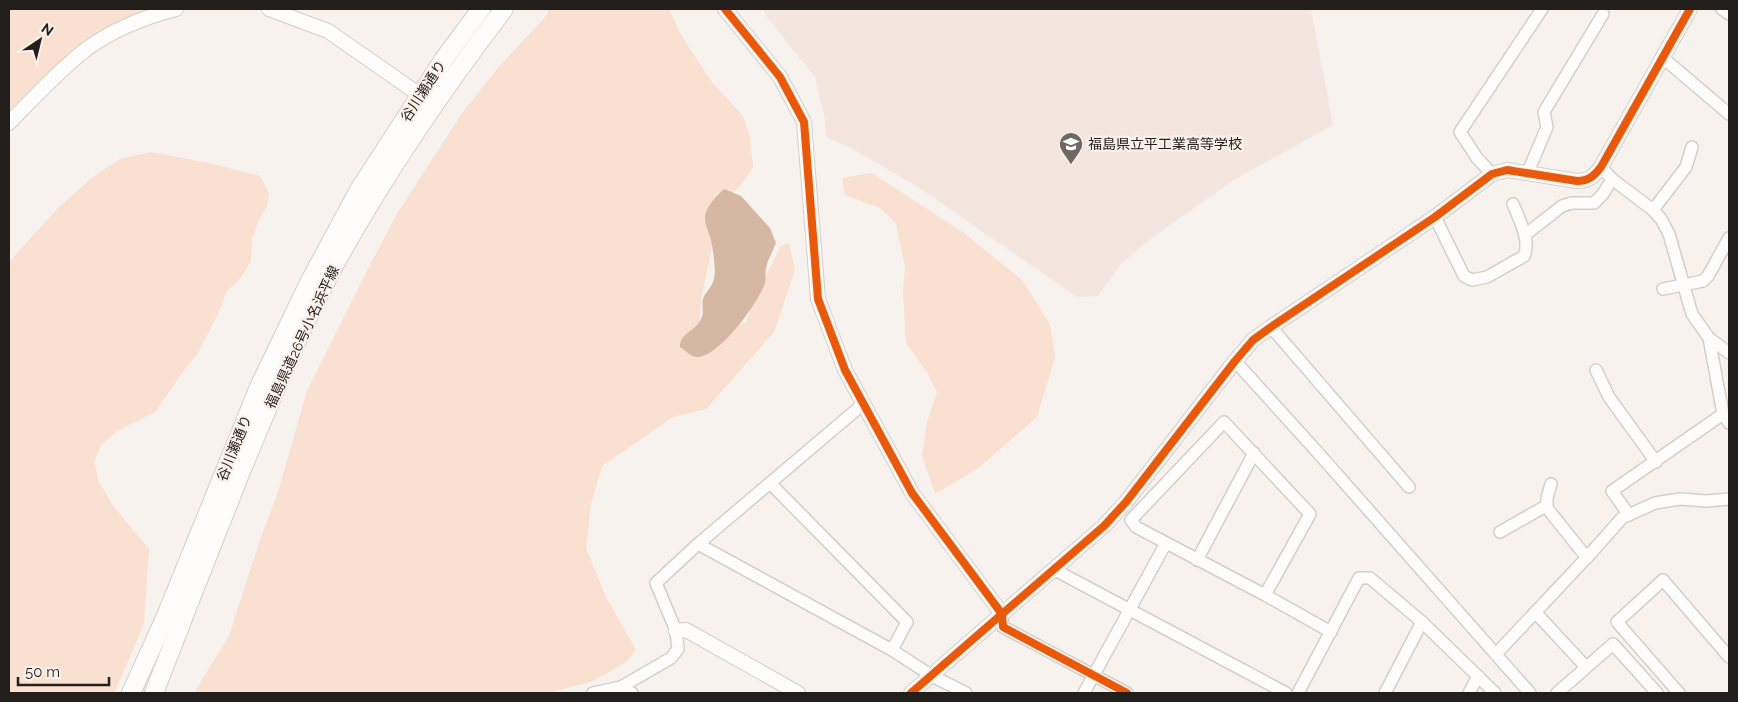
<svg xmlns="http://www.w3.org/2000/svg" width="1738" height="702" font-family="Raleway,'Noto Sans JP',sans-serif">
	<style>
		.built { fill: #f2e6de }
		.green { fill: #f9e0d0 }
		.water { fill: #d5b7a3 }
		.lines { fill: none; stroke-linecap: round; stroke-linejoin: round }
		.minor-casing { stroke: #d3cfcc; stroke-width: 14 }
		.tertiary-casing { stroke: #d3cfcc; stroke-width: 16 }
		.primary-casing { stroke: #d3cfcc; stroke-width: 20 }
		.minor { stroke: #fefdfc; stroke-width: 11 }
		.tertiary { stroke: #fefdfc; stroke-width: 14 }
		.primary { stroke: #fefdfc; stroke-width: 18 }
		.cycleway-casing { stroke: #fbf1ea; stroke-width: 11 }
		.cycleway { stroke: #e8590c; stroke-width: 8 }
		.labels { text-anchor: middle; stroke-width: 4.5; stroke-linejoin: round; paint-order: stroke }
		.street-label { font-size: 14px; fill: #221e1c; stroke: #fbf1ea }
		.poi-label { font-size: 14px; fill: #221e1c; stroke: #fbf1ea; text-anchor: start }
	</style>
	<rect width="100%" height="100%" fill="#f7f2ee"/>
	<!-- built -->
	<path class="built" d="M763,9h548l22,116 -101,56 -83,59 -28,24 -23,32 -21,1 -159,-110 -65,-38 -27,-12 -1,-17 -10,-43 -49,-61z"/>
	<!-- green -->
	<g class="green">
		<path d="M9,9h167l-57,21 -110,93z"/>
		<path d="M549,9h120l12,26 30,46 32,35 7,21 3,30 -12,18 -20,18 -19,92 -3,29 16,11 31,-13 11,-29 24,-47 8,-3 6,27 -21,62 -68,77 -33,8 -71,49 -11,38 -5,44 19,47 31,55 -10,12 -33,19 -44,12h-355l35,-57 30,-93 20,-54 28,-98 61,-122 30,-57 65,-100 34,-43 49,-53z"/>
		<path d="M151,152l58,11 51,13 9,17 -2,12 -8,15 -7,19 -1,22 -10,17 -14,13 -9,23 -20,39 -14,17 -29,42 -38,19 -15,13 -8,17 5,21 14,24 36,43 -5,75 -25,58 -4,11h-106v-431l49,-54 35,-31 27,-18z"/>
		<path d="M872,173l92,60 58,47 28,44 5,33 -18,60 -60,52 -42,25 -13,-38 5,-34 10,-30 -9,-18 -22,-31 -3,-51 2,-25 -9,-44 -16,-15 -35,-13 -3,-17z"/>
	</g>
	<!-- water -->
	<path class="water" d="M724,189l17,7 29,32 6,15c-3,8 -8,16 -10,25 -1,5 0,10 -1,15 -6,19 -47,76 -69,74 -6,-1 -11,-7 -16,-10 0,-13 11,-14 18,-23 8,-11 3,-14 5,-25 2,-7 8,-11 10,-17 4,-8 0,-33 -2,-42 -2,-7 -6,-15 -6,-22 0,-11 12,-22 19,-29z"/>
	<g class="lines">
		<!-- minor casing -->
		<g class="minor-casing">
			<g id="minor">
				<path d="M1722,9l7,5"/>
				<path d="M1662,57l67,57"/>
				<path d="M1601,167l11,12 41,31 8,9 8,15 23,80 17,24 20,15"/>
				<path d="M1528,172l19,-45 -3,-15 59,-98"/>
				<path d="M1492,174l-15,-16 -17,-26 82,-123"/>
				<path d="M1653,210l33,-43 6,-20"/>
				<path d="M1435,217l29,59 8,4 15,-3 37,-21c7,-15 -5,-37 -11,-52"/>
				<path d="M1525,235l37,-29 10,-3h22l9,-9 9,-15"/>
				<path d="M1663,289l40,-8 5,-5 21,-38"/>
				<path d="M1271,327l138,160"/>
				<path d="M1709,338l14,76 6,9"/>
				<path d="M1235,361l85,94 210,238"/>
				<path d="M1596,370l13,27 47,65"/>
				<path d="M770,483l137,139 -15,28"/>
				<path d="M1547,508v-10l4,-14"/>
				<path d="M1629,515l-17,-24 111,-77"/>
				<path d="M1500,532l44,-25 3,1 40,50"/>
				<path d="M698,544l194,106 40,26 34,17"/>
				<path d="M1197,560l57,-107"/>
				<path d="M1055,570l231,123"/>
				<path d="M1265,595l45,-81 -86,-92 -93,98 5,7 129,68 66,37"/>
				<path d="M1535,612l51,55"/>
				<path d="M1002,614l1,13 124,66"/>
				<path d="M1496,654l95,-101 31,-35 33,-15 25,-4 26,2 23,-2"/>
				<path d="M621,687l11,6"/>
				<path d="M593,693l28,-6 50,-29 7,-9 -2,-18 -20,-48 42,-39 164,-139"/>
				<path d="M1084,693l82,-150"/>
				<path d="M1298,693l61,-115h11l52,44 73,71"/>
				<path d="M1385,693l37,-71"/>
				<path d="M1469,693l9,-17"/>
				<path d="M1557,693l56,-49 44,49"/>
				<path d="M1679,693l-62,-71 46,-42 66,77"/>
			</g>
		</g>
		<!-- tertiary casing -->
		<g class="tertiary-casing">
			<g id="tertiary">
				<path d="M269,9l59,22 99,69"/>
				<path d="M725,9l55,68 24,45 14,177 27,71 67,123 90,121 -91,79"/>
				<path d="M9,123c25,-25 50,-53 79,-75 26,-19 57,-31 88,-39"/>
				<path d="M1002,614l102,-88 22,-24 109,-141 18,-21 18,-13 164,-110 57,-43 15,-4 70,11c12,0 17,-5 24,-14l89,-158"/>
				<path d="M676,631l10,-1 112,63"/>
			</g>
		</g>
		<!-- primary casing -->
		<g class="primary-casing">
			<g id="primary">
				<path d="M131,693l35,-77 93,-229 51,-106 49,-91 85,-131 37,-50"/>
				<path d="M154,693c29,-75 58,-149 88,-224 29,-69 57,-139 93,-205 49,-89 107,-174 169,-255"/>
			</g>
		</g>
		<!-- minor -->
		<use href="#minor" class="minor"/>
		<!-- tertiary -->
		<use href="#tertiary" class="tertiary"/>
		<!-- primary -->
		<use href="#primary" class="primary"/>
		<!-- cycleway casing -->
		<g class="cycleway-casing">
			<g id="cycleway">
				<path d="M725,9l55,68 24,45 14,177 27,71 67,123 90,121 -91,79"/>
				<path d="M1127,693l-124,-66 -1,-13 102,-88 22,-24 109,-141 18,-21 18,-13 164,-110 57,-43 15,-4 70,11c12,0 17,-5 24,-14l89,-158"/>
			</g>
		</g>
		<!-- cycleway -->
		<use href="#cycleway" class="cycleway"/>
	</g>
	<!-- icons -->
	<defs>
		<g id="school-pin" transform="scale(1.25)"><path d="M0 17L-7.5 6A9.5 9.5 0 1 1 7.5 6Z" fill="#6d6866" stroke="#fbf1ea"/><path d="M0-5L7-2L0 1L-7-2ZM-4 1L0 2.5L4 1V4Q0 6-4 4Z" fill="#fff"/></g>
	</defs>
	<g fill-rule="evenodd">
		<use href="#school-pin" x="1071" y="144"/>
	</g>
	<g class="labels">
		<!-- street labels -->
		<g class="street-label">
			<text transform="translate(423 91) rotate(-57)" y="5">谷川瀬通り</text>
			<text transform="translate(302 337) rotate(-65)" y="5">福島県道26号小名浜平線</text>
			<text transform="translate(234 448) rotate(-68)" y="5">谷川瀬通り</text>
		</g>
		<!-- poi labels -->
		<g class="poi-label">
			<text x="1088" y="149">福島県立平工業高等学校</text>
		</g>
	</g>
	<!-- border -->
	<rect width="1738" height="702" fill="none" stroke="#221e1c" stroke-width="20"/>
	<!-- north arrow -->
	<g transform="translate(40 40) rotate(35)" stroke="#fbf1ea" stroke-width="4" paint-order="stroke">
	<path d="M0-4L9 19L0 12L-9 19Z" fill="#221e1c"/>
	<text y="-8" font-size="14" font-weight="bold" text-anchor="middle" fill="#221e1c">N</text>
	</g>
	<!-- scale -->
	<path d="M18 677v8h91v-8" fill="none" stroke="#221e1c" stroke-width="2.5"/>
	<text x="25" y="677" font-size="15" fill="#221e1c" stroke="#fbf1ea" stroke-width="4" paint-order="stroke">50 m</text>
</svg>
